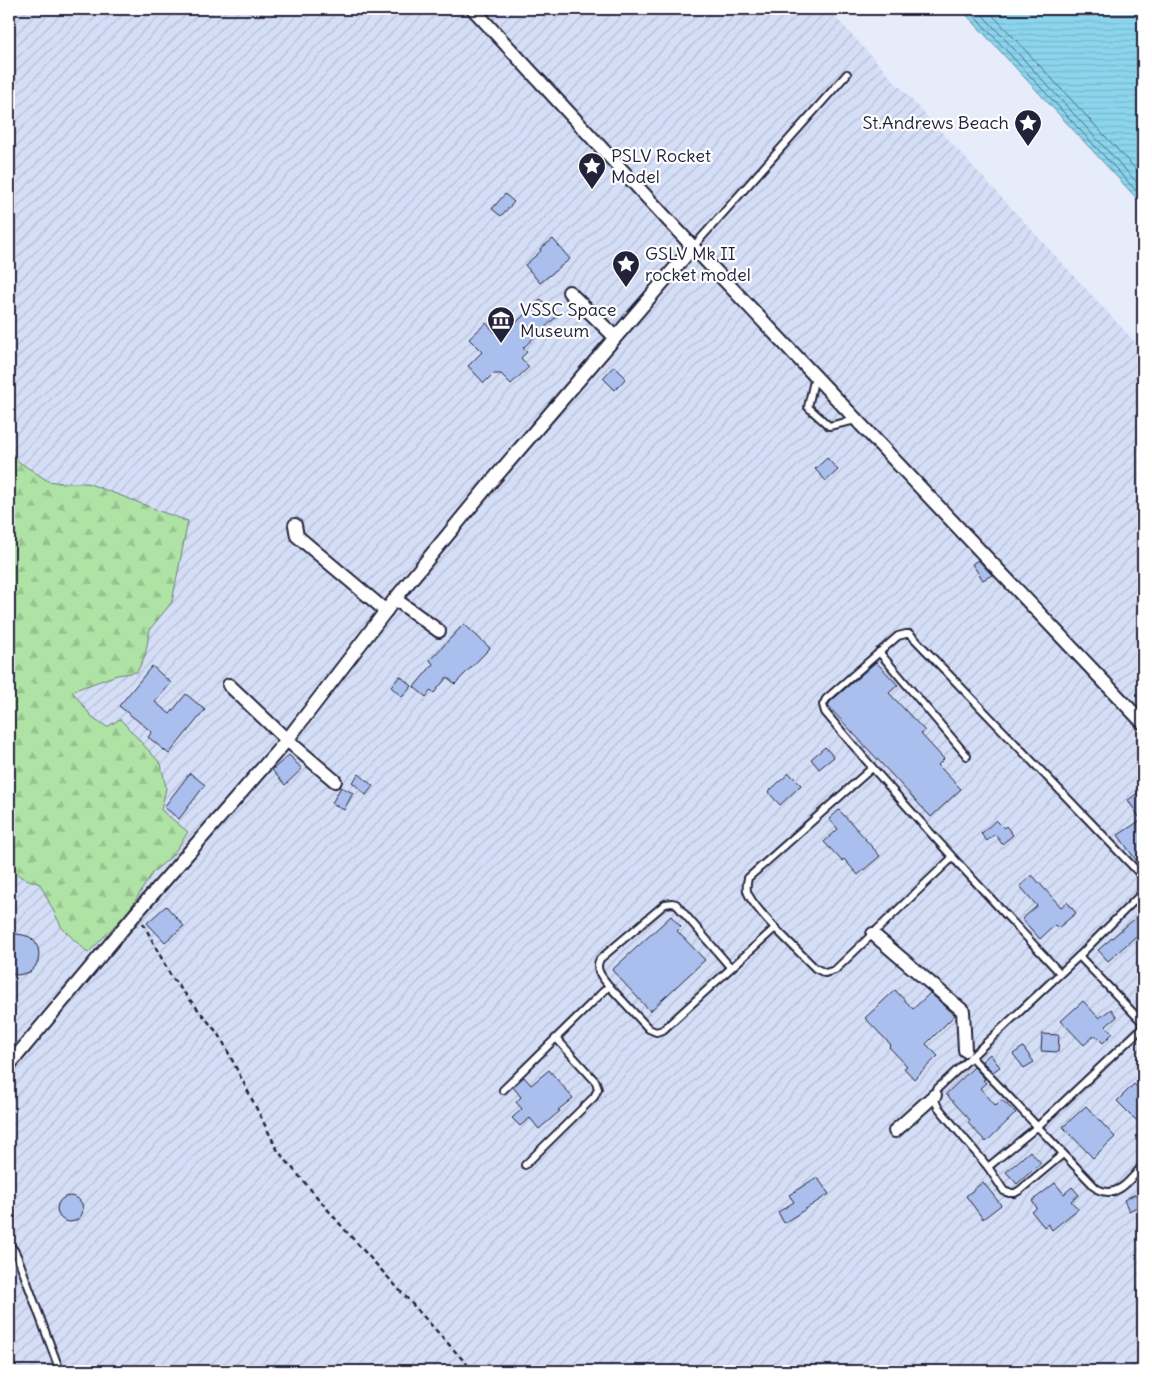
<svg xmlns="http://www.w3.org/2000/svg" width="1152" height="1380" font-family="Delius,sans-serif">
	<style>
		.industrial { fill: url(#industrial-furrows) }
		.forest { fill: url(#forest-firs); stroke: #688270 }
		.water { fill: url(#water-rules); stroke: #618da6 }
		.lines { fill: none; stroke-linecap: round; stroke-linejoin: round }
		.shore { stroke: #4c6a82; stroke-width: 1 }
		.building { fill: #aabfed; stroke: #22223b }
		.service-casing { stroke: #22223b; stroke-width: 10 }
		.minor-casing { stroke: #22223b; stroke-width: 16 }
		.path { stroke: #22223b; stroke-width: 2.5; stroke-dasharray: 5 4; stroke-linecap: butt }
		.service { stroke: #fff; stroke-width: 6 }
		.minor { stroke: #fff; stroke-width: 12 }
		.labels { text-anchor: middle; stroke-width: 4.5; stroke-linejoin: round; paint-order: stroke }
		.poi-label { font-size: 18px; fill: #22223b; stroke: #fff; text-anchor: start }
	</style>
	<defs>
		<pattern id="industrial-furrows" width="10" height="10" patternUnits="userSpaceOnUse" patternTransform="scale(1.25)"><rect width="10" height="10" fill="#d4def6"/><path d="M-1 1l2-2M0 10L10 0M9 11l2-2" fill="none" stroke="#b6bed4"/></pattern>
		<pattern id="forest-firs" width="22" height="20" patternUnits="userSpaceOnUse" patternTransform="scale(1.25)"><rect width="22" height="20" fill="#afe3a5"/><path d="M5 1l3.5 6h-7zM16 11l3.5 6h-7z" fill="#96c28f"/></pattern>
		<pattern id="water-rules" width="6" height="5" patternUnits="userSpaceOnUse" patternTransform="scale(1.25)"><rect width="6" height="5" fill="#8bd5ed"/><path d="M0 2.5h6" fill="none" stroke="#78b7cc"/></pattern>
	</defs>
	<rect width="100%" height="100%" fill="#e6ecfa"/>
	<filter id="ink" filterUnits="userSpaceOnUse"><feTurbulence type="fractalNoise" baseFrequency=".02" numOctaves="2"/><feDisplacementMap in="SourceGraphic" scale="10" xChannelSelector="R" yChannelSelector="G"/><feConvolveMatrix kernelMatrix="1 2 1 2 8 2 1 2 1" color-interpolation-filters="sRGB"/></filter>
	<g filter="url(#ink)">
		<!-- industrial -->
		<path class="industrial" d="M9,9h819l315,342v1020h-1134z"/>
		<!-- forest -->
		<path class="forest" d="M9,449l10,13 29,19 14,2h25l48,18 27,11 26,9 -16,81 -22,27 -5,27 -8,16 -20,3 -45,16 19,25 16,11 13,-8 41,45 5,24 -5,22 27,22 -16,24 -19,16 -25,40 -40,41 -26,-25 -22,-44 -19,-7 -12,-9z"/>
		<!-- water -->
		<path class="water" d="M961,9h182v196z"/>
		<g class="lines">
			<!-- shore -->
			<g class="shore">
				<path d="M968,9l175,189"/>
				<path d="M977,9l166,180"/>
				<path d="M987,9l156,168"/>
			</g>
		</g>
		<!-- building -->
		<g class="building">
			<path d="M505,194l9,8 -13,14 -9,-7z"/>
			<path d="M553,239l17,20 -30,24 -15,-18 16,-14 -1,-2z"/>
			<path d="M541,299l16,17 -34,32 4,4 -6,6 8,9 -18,17 -10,-10h-8l-9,9 -16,-17 14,-14 -13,-13 17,-16 14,15z"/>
			<path d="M614,366l12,12 -11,12 -12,-12z"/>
			<path d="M827,458l11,12 -12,11 -11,-12z"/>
			<path d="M978,560l14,15 -9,5 -11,-16z"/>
			<path d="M464,624l26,24 -35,36 -8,-7 -13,16 -3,-3 -5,7 -12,-10 19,-23 -3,-4z"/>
			<path d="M876,662l22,23 -9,8 36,38 -4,3 23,25 -6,6 23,24 -30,28 -103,-111 2,-4z"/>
			<path d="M152,666l19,17 -16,19 15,12 16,-20 19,16 -36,44 -21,-17 4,-5 -33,-26z"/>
			<path d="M400,676l12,10 -10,11 -11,-10z"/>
			<path d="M825,747l9,10 -15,12 -8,-10z"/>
			<path d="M289,755l13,14 -17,16 -13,-15z"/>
			<path d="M190,773l15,12 -26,34 -15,-12z"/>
			<path d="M789,773l12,12 -21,20 -12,-13z"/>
			<path d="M359,774l14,12 -7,9 -14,-13z"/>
			<path d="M341,787l12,6 -9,17 -12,-7z"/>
			<path d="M1143,789v81l-25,-35 23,-15 -13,-20z"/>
			<path d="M839,810l27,29h-1l15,17 -22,19 -14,-16 -2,2 -18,-19 14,-13 -9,-10z"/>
			<path d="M996,820l8,8 2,-2 7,9 -11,9 -7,-10 -8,7 -6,-7z"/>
			<path d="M1032,875l29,32 6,-5 9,11 -18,15 -3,-3 -15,14 -18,-20 15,-13 -17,-20z"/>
			<path d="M166,906l18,20 -19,16 -18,-19z"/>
			<path d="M1139,915l4,5v10l-35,31 -10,-11z"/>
			<path d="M671,916l10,11 -4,4 28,29 -55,51 -38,-41z"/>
			<path d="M17,934l6,1 7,2 5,5 3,6 1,6 -1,7 -3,6 -5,5 -7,2 -6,1 -8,-2v-37z"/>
			<path d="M895,990l18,19 17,-16 25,22 -29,29 12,12 -24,23 -10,-11 3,-2 -18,-19 2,-2 -26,-27z"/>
			<path d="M1083,1001l16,17 12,-9 6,8 -11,9 7,7 -10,10 -8,-8 -11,10 -23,-24z"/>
			<path d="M1042,1034l17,1 -1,17 -17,-1z"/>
			<path d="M1023,1047l11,15 -10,6 -11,-14z"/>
			<path d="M990,1054l10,13 -7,5 -11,-11z"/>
			<path d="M974,1067l11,12 -2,1 3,3 -6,5 16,18 6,-6 14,13 -30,29 -18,-19 2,-3 -24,-26z"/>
			<path d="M549,1070l24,28 -15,12 2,1 -21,18 -9,-11 -10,8 -8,-8 10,-9 -6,-7 5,-5 -8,-10 11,-10 7,8z"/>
			<path d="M1143,1083v44l-26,-26 17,-17 4,4z"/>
			<path d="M1086,1106l29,31 -22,21 -30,-31z"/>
			<path d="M1030,1151l11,12 -24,21 -11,-12z"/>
			<path d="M817,1177l12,17 -45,29 -6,-11 16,-10 -5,-7z"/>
			<path d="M983,1182l18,23 -18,14 -17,-23z"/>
			<path d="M1055,1183l9,11 8,-7 7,8 -8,6 7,8 -26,21 -4,-6 -4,3 -12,-15 5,-4 -5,-7z"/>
			<path d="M1135,1194l6,11 -12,6 -5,-11z"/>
			<circle cx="70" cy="1209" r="13"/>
		</g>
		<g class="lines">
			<!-- service casing -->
			<g class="service-casing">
				<g id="service">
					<path d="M693,247l154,-173"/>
					<path d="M815,376l-7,31 21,19 27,-6"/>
					<path d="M879,652l88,104"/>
					<path d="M775,928c-8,-9 -25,-26 -28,-37 -1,-5 0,-9 1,-13l124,-110"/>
					<path d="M1079,956l64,67"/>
					<path d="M1060,973c-80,-86 -160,-171 -235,-261l-2,-7 3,-6 72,-63 8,-2h4l233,243"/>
					<path d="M609,986c-6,-8 -15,-16 -9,-27l65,-55 7,-1 4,1 55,64"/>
					<path d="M971,1057l126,132c20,11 34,-10 46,-24"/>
					<path d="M503,1090l106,-104 40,43 7,3 7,-2 112,-102 40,40 10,5 10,-3 117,-112"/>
					<path d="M1063,1154l-43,36 -5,3h-6l-5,-2 -16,-24 -50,-60c-4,-7 -4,-11 -1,-18l142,-133 64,-64"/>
					<path d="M525,1165l69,-68 4,-8 -2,-7 -39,-43"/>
					<path d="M988,1167l49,-40 106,-100"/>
					<path d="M9,1245l5,5 4,8 42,113"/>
				</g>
			</g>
			<!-- minor casing -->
			<g class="minor-casing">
				<g id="minor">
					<path d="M473,9l220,238 450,476"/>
					<path d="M569,292l46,45"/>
					<path d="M295,525l2,11 89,75"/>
					<path d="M395,599l44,32"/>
					<path d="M229,685l58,55 48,41"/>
					<path d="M873,934l90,77 2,39"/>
					<path d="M9,1065l128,-153 150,-172 108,-141 97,-118 201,-234"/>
					<path d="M895,1131l40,-36"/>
				</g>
			</g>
			<!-- path -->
			<path class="path" d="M143,923l29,55 48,58 58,115 67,79 128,141"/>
			<!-- service -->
			<use href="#service" class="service"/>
			<!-- minor -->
			<use href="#minor" class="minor"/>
		</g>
	</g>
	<!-- icons -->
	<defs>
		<g id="sight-pin" transform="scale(1.4375)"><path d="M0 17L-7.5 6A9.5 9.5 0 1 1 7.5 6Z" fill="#22223b" stroke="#fff"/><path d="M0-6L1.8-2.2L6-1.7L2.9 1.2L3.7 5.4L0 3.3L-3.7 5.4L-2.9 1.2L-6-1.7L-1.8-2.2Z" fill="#fff"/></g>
		<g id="museum-pin" transform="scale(1.4375)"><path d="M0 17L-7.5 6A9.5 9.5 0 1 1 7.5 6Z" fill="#22223b" stroke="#fff"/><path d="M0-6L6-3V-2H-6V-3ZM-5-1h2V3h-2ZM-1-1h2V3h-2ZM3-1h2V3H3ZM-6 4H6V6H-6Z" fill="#fff"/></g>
	</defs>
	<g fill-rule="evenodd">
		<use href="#sight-pin" x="1028" y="123"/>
		<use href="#sight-pin" x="592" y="166"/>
		<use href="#sight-pin" x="626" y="264"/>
		<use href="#museum-pin" x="501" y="320"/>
	</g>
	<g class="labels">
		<!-- poi labels -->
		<g class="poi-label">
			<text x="1009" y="129" text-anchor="end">St.Andrews Beach</text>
			<text x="611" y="162">PSLV Rocket<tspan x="611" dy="21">Model</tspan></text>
			<text x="645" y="260">GSLV Mk II<tspan x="645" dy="21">rocket model</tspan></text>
			<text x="520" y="316">VSSC Space<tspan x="520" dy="21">Museum</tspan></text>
		</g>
	</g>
	<!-- margin -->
	<rect width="1152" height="1380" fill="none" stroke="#fff" stroke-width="30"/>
	<rect x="15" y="15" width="1122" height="1350" fill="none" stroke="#22223b" stroke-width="2" filter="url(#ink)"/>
</svg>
